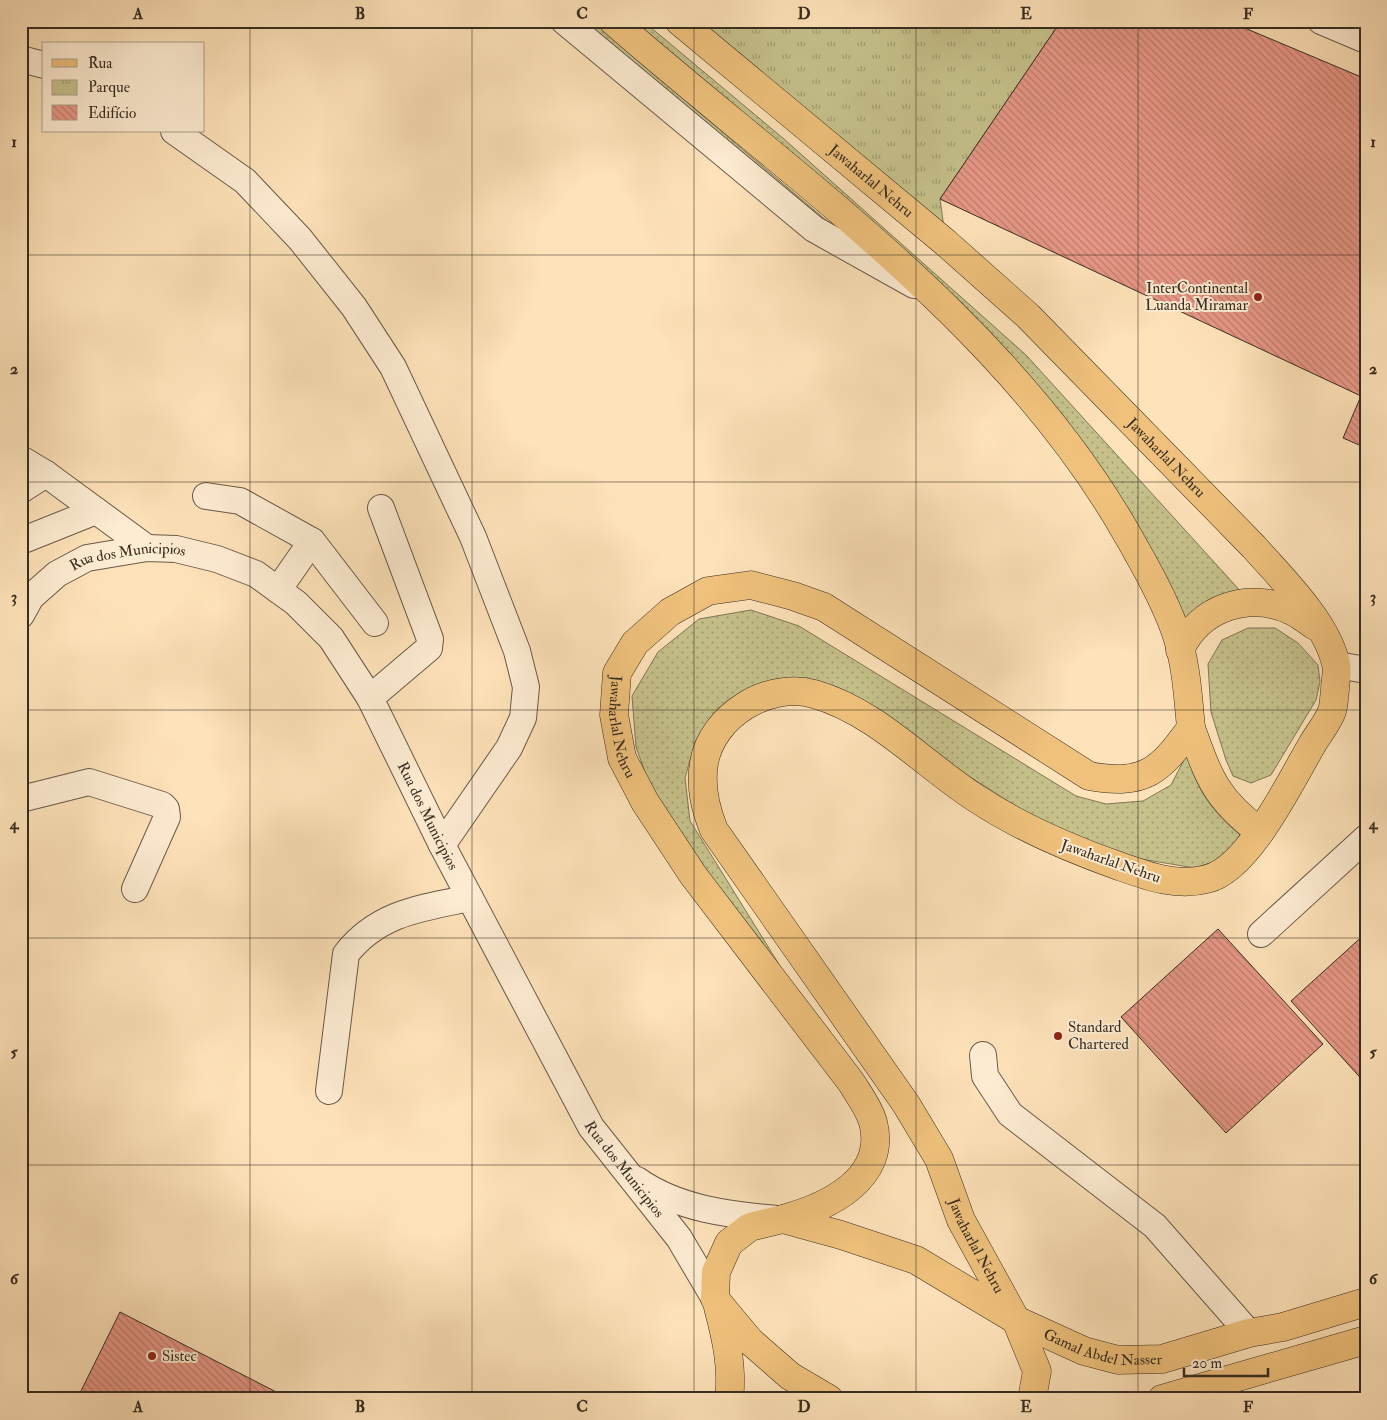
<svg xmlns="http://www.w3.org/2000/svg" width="1387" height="1420" font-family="'IM FELL Double Pica',serif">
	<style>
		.grass { fill: url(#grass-dots); stroke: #7e7756 }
		.park { fill: url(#park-tufts); stroke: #7e7756 }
		.building { fill: url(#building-back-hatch); stroke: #362d21 }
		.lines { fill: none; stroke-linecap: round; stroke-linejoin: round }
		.minor-casing { stroke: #685a47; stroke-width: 28 }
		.major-casing { stroke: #362d21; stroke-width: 29 }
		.minor { stroke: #feecd2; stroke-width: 26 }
		.major { stroke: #efc17c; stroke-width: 28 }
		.grid { fill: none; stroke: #362d21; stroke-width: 1; stroke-opacity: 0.55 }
		.poi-dot { fill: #8f2418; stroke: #feecd2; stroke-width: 2 }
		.labels { text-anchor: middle; stroke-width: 4; stroke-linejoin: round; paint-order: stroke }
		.street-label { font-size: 15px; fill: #362d21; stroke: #feecd2 }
		.poi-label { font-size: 15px; fill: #362d21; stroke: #feecd2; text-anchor: start }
		.neatline { fill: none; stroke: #362d21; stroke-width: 2 }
		.grid-label { font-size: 16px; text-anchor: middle; font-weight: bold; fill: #362d21 }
	</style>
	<defs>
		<pattern id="grass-dots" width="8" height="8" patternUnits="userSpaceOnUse" patternTransform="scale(1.25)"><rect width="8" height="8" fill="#c6c18b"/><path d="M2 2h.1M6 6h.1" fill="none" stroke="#a29d71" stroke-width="1.8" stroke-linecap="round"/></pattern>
		<pattern id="park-tufts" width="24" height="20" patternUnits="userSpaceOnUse" patternTransform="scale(1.25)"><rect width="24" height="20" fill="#c6c18b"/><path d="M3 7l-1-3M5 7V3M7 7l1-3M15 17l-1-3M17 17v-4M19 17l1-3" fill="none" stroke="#a29d71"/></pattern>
		<pattern id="building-back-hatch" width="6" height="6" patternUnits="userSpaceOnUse" patternTransform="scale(1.25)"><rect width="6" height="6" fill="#e89887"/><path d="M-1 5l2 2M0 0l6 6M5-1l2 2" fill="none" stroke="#bd7c6e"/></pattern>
	</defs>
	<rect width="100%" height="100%" fill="#fee2b9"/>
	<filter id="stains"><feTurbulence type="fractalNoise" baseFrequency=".004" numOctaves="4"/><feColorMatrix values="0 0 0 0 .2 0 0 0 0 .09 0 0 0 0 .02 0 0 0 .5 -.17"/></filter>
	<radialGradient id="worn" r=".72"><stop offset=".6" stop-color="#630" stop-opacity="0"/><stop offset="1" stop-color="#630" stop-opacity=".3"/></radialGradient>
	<!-- grass -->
	<g class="grass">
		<path d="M575,21h17l263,224z"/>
		<path d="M632,21h11l141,118 242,216 218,240 -59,39 -125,-220z"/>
		<path d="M751,610l48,16 277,170 30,8 37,-3 28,-16 16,-31c10,37 25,57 53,81l-16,23 -29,10 -66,-11 -72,-25 -229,-145 -112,25 -21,30 -10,36 5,43 195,314 -235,-349 -14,-39 -4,-51 26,-44 41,-33z"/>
		<path d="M1248,628h27l23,15 20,22 2,17 -4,18 -45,75 -20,8 -18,-7 -7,-16 -15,-48 -3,-48 14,-24z"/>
	</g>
	<!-- park -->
	<path class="park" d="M689,21h372l-121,178 4,29z"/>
	<!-- building -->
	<g class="building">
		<path d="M1061,21h167l138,58v369l-23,-10 18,-42 -421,-197z"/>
		<path d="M1218,929l105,115 -97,89 -105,-116z"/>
		<path d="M1366,933v151l-75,-83z"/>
		<path d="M120,1312l170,87h-213z"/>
	</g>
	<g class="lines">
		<!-- minor casing -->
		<g class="minor-casing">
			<g id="minor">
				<path d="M564,21l250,208 100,56"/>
				<path d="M1321,21l45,19"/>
				<path d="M21,59l23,6"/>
				<path d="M174,131l71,50 55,58 54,68 39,60 80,170 44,114 9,36 -3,31 -14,30 -67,97"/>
				<path d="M21,459l25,15 101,74"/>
				<path d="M21,490l25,-16"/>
				<path d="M206,496l34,5 72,40 63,82"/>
				<path d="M21,541l75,-30"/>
				<path d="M278,590l34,-49"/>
				<path id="s1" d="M21,615l10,-18 26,-23 30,-16 60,-10 29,1 41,10 39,15 40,29 35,35 39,60 72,147 149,282 88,111 36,61"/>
				<path d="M1337,665l29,5"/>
				<path d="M370,698l59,-50 1,-9 -49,-131"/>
				<path d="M21,799l68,-17 73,23 4,4 1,8 -32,72"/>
				<path d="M1261,934l105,-96"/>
				<path d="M983,1055l2,21 25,38 145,112 94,107"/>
				<path d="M329,1091l17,-137c32,-41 75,-46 124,-56"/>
				<path d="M637,1180c41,29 93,35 141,39"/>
			</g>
		</g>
		<!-- major casing -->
		<g class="major-casing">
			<g id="major">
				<path id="s2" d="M613,21c180,157 394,302 514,513 17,30 36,63 48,96 11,31 13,66 16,98 -31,43 -46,58 -102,48l-265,-169 -31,-11 -42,-11 -43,6 -38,21 -35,31 -18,30 -3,42 8,43 23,44 48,73 158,207c8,13 18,26 22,40 15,57 -46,85 -90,97"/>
				<path id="s3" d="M679,21l267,222 82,73 226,231c28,32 72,74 82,117 2,7 -1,18 -1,26 -1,7 -1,15 -3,21 -4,11 -13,22 -19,32 -22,37 -64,126 -106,136 -31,8 -60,-3 -88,-13 -51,-18 -100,-39 -145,-69 -52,-34 -99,-86 -160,-103 -46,-13 -102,22 -110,69 -4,24 1,45 10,67l192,274 33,55 22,61 55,100 68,31 34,9 44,-1 87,-26 34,-6 83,-25"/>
				<path d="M1180,650c20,-43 69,-59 112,-39 8,4 16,10 23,15"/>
				<path d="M1191,728c18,50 25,71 69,104"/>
				<path d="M718,1307c8,30 15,61 11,92"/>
				<path d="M829,1399l-39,-23 -40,-35 -35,-42 1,-27 13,-29 21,-16 33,-8 58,16 75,25 100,60 21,51 -5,28"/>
				<path d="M1162,1399l204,-59"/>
			</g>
		</g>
		<!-- minor -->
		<use href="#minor" class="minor"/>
		<!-- major -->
		<use href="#major" class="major"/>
	</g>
	<!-- grid -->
	<path class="grid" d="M250,21v1378M472,21v1378M694,21v1378M916,21v1378M1138,21v1378M21,255h1345M21,482h1345M21,710h1345M21,938h1345M21,1165h1345"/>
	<!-- markers -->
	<g class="poi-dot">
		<circle cx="1258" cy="297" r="5"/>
		<circle cx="1058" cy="1036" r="5"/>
		<circle cx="152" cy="1356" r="5"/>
	</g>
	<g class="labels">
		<!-- street labels -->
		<g class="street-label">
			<text dy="5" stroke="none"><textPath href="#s3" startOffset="250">Jawaharlal Nehru</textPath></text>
			<text dy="5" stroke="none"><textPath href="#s3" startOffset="655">Jawaharlal Nehru</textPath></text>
			<text dy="5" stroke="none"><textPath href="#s1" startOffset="130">Rua dos Municipios</textPath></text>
			<text dy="5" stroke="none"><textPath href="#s2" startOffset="1674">Jawaharlal Nehru</textPath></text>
			<text dy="5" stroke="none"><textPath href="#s1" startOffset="565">Rua dos Municipios</textPath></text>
			<text transform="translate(1111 861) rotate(19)" y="5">Jawaharlal Nehru</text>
			<text dy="5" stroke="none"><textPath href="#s1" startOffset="970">Rua dos Municipios</textPath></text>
			<text dy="5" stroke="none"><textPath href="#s3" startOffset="2334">Jawaharlal Nehru</textPath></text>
			<text dy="5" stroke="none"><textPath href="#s3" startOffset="2511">Gamal Abdel Nasser</textPath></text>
		</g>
		<!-- poi labels -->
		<g class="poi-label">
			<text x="1248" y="293" text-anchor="end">InterContinental<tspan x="1248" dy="17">Luanda Miramar</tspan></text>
			<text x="1068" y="1032">Standard<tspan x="1068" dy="17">Chartered</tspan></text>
			<text x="162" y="1361">Sistec</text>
		</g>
	</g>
	<!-- margin -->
	<rect width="1387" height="1420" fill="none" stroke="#fee2b9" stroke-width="55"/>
	<!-- legend -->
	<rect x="42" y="42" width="162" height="90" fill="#feecd2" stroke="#aea08b"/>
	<rect x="52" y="59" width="25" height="8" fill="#efc17c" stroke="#aea08b"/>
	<text x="88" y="68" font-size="15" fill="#362d21">Rua</text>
	<rect x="52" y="80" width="25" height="15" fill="url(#park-tufts)" stroke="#aea08b"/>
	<text x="88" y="92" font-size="15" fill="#362d21">Parque</text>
	<rect x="52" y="105" width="25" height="15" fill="url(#building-back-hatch)" stroke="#aea08b"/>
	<text x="88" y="118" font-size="15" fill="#362d21">Edifício</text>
	<!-- scale -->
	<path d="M1184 1368v8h84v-8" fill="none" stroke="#362d21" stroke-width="2.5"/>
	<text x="1192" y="1368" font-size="15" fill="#362d21" stroke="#feecd2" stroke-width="4" paint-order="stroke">20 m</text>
	<rect x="28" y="28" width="1332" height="1364" class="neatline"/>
	<g class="grid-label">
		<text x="138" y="19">A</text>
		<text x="360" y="19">B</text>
		<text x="582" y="19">C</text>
		<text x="804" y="19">D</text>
		<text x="1026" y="19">E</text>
		<text x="1248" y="19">F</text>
		<text x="14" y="147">1</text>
		<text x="1373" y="147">1</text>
		<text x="14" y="374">2</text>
		<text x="1373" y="374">2</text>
		<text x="14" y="602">3</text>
		<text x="1373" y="602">3</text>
		<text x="14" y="829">4</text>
		<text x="1373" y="829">4</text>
		<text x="14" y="1057">5</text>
		<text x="1373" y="1057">5</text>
		<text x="14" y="1284">6</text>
		<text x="1373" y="1284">6</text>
		<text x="138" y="1412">A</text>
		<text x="360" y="1412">B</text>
		<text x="582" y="1412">C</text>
		<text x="804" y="1412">D</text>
		<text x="1026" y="1412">E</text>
		<text x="1248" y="1412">F</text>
	</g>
	<rect width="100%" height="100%" filter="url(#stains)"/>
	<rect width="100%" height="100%" fill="url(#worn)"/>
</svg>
